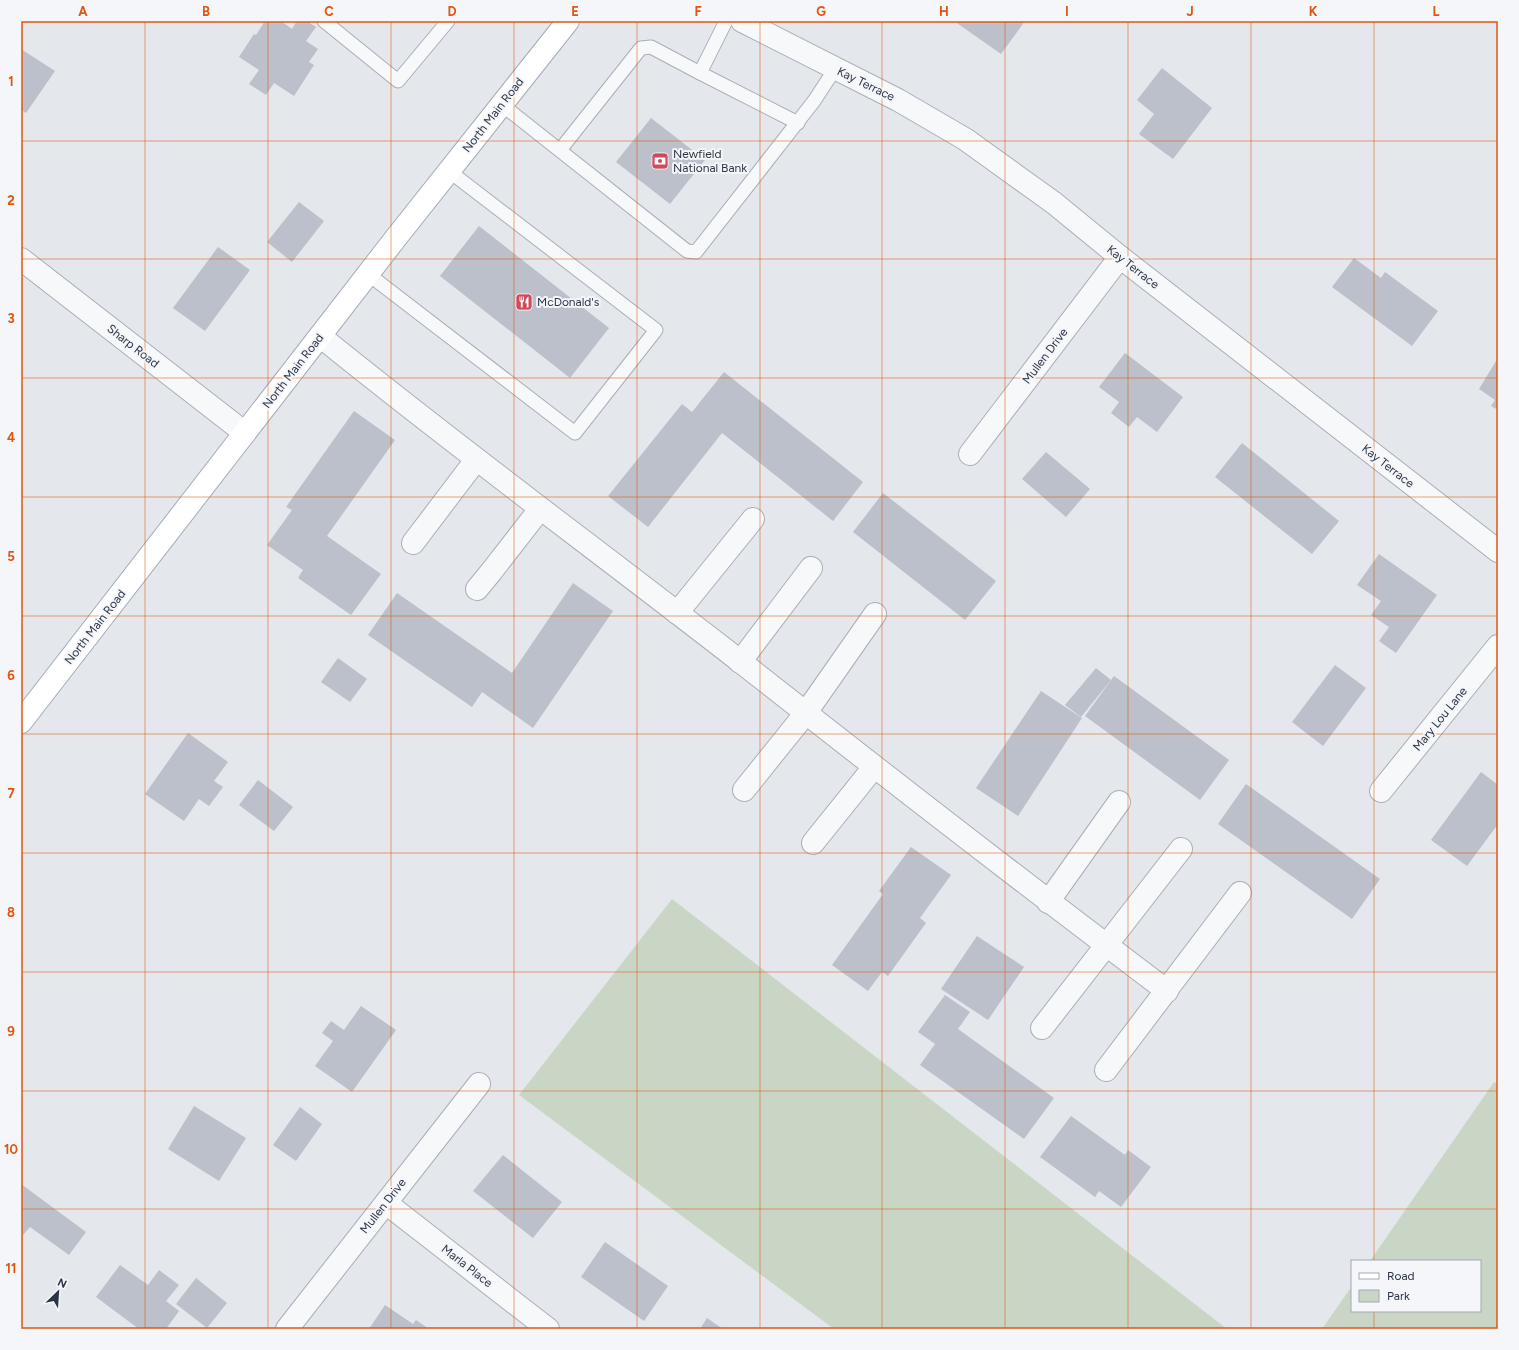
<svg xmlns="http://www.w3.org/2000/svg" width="1519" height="1350" font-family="Figtree,sans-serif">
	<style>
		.green { fill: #c9d6c5 }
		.building { fill: #bbc0ca }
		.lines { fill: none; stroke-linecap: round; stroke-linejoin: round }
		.service-casing { stroke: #a9aeb7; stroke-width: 15 }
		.minor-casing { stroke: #a9aeb7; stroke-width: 24 }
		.primary-casing { stroke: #a3abb8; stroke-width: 24 }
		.service { stroke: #f7f8fa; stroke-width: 13 }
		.minor { stroke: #f7f8fa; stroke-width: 22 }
		.primary { stroke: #fff; stroke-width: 22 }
		.grid { fill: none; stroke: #df570f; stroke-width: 1; stroke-opacity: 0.55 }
		.labels { text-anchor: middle; stroke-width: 4; stroke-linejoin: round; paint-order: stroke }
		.street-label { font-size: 12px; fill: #2b3445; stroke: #f4f6f9 }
		.poi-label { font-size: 12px; fill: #2b3445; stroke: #f4f6f9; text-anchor: start }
		.neatline { fill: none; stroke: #df570f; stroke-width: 1.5 }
		.grid-label { font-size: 13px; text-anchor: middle; font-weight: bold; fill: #df570f }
	</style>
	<rect width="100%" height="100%" fill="#e4e7ec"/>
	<!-- green -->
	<g class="green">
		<path d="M672,899l555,430h-393l-315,-234z"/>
		<path d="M1494,1082l4,3v244h-176l30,-43v25h128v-50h-110z"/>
	</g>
	<!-- building -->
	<g class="building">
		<path d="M265,21h16l11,8 5,-8h10l9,6 -10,14 12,8 -9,13 5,3 -20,31 -20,-13 -8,12 -17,-11 10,-14 -20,-13 15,-23 2,1z"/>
		<path d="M954,21h71l-24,33z"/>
		<path d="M21,49l34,22 -29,42 -5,-3z"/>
		<path d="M1162,68l50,40 -39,51 -34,-25 15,-20 -17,-14z"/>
		<path d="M651,118l54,42 -35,44 -54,-42z"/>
		<path d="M299,202l25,19 -32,41 -25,-20z"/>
		<path d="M479,226l130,102 -39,50 -130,-102z"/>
		<path d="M218,247l32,23 -45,61 -32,-23z"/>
		<path d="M1354,258l27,20 4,-6 53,39 -26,35 -80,-59z"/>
		<path d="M1125,353l58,44 -26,35 -20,-15 -8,10 -18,-14 8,-11 -20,-15z"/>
		<path d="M1496,361l2,2v47l-7,-4 4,-6 -16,-11z"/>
		<path d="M724,372l139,110 -30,39 -111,-88 -74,94 -40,-31 74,-92 10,8z"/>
		<path d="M354,411l41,29 -68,96 54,38 -30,41 -53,-37 5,-8 -36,-25 25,-35 -6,-3z"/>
		<path d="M1242,443l97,78 -27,33 -97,-77z"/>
		<path d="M1046,452l44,37 -24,28 -44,-38z"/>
		<path d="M883,493l113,88 -31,39 -112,-88z"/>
		<path d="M1379,554l58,41 -41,58 -17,-12 10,-14 -18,-12 10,-14 -24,-16z"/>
		<path d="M573,583l40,28 -80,117 -51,-36 -10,15 -104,-72 29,-42 115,80z"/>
		<path d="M338,658l29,21 -17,23 -29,-20z"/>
		<path d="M1335,665l31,23 -43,58 -31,-24z"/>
		<path d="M1096,668l15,12 -30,37 -16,-12z"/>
		<path d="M1114,676l115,84 -29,40 -115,-84z"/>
		<path d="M1041,691l41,27 -64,98 -42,-28z"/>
		<path d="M188,733l40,29 -14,19 9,6 -14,19 -10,-7 -15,22 -39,-27z"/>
		<path d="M1481,772l17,13v39l-31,42 -36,-26z"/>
		<path d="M258,780l35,27 -19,24 -35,-26z"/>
		<path d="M1246,784l134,95 -28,40 -134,-95z"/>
		<path d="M911,847l40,28 -31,43 6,5 -38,53 -6,-4 -14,19 -36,-26 51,-71 -4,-3z"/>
		<path d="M977,936l47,31 -36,53 -47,-31z"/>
		<path d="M945,995l25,17 -12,17 96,69 -30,41 -104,-74 15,-21 -17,-12z"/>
		<path d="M361,1006l35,24 -44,62 -37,-26 18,-25 -11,-8 9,-12 13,9z"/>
		<path d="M194,1106l52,32 -27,43 -51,-32z"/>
		<path d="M300,1107l22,17 -26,37 -23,-16z"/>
		<path d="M1071,1116l54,39 3,-5 23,17 -30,40 -22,-16 -4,6 -55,-40z"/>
		<path d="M503,1155l59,47 -29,36 -60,-47z"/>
		<path d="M21,1184l65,48 -17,23 -39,-28 -7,8 -2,-1z"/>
		<path d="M605,1242l63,44 -24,35 -63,-44z"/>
		<path d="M120,1265l28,20 11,-15 20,15 -13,16 13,10 -13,18h-27l-43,-32z"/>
		<path d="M196,1278l31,25 -20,25 -31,-24z"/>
		<path d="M385,1305l28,19 3,-4 13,9h-60z"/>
		<path d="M707,1318l16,11h-23z"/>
	</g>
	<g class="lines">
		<!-- service casing -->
		<g class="service-casing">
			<g id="service">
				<path d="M324,21l74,60 50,-60"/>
				<path d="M726,21l-26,52 98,50"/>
				<path d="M501,104l186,147 9,1 118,-151 21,-32"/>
				<path d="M560,150l81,-102 10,-1 49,26"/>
				<path d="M368,274l207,159 81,-103 -207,-159"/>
			</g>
		</g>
		<!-- minor casing -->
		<g class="minor-casing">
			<g id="minor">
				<path d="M742,21l156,79 67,39 89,64 66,54 378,294"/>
				<path d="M21,259l224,174"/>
				<path d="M320,336c138,112 281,217 421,326 141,111 283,221 426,329"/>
				<path d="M970,454l150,-197"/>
				<path d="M413,543l63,-83"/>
				<path d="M477,589l14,-17 49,-63"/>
				<path d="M677,613l76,-94"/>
				<path d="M740,662l71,-94"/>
				<path d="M744,790l61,-76 70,-100"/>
				<path d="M1381,791l117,-145"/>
				<path d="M813,843l61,-76"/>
				<path d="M1048,902l71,-100"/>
				<path d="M1042,1028l139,-179"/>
				<path d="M1106,1070l134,-177"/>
				<path d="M386,1203l162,126"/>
				<path d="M287,1329l192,-245"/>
			</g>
		</g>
		<!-- primary casing -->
		<g class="primary-casing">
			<path id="primary" d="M21,722l374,-483 173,-218"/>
		</g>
		<!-- service -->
		<use href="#service" class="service"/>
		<!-- minor -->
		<use href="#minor" class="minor"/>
		<!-- primary -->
		<use href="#primary" class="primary"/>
	</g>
	<!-- grid -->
	<path class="grid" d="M145,21v1308M268,21v1308M391,21v1308M514,21v1308M637,21v1308M760,21v1308M882,21v1308M1005,21v1308M1128,21v1308M1251,21v1308M1374,21v1240M21,141h1477M21,259h1477M21,378h1477M21,497h1477M21,616h1477M21,734h1477M21,853h1477M21,972h1477M21,1091h1477M21,1209h1477M1374,1311v18"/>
	<!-- icons -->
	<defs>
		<g id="bank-square" transform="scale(0.9)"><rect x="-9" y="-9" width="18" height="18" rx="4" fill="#d1495b" stroke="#f4f6f9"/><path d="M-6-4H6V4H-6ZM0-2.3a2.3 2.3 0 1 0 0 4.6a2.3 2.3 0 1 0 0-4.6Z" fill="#fff"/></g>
		<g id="restaurant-square" transform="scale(0.9)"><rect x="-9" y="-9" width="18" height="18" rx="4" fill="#d1495b" stroke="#f4f6f9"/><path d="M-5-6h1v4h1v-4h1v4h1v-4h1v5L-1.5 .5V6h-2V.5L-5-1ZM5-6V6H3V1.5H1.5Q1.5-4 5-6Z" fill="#fff"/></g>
	</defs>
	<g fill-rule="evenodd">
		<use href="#bank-square" x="660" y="161"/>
		<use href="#restaurant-square" x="524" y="302"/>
	</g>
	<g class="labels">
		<!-- street labels -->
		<g class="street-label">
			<text transform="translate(866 84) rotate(26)" y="4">Kay Terrace</text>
			<text transform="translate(493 115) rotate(-52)" y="4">North Main Road</text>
			<text transform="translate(1133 267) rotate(38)" y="4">Kay Terrace</text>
			<text transform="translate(133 346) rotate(38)" y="4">Sharp Road</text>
			<text transform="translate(1045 356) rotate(-53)" y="4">Mullen Drive</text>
			<text transform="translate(293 371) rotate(-52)" y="4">North Main Road</text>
			<text transform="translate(1388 466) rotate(38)" y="4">Kay Terrace</text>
			<text transform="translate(95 627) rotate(-52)" y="4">North Main Road</text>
			<text transform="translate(1440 719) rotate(-51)" y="4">Mary Lou Lane</text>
			<text transform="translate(383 1206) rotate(-52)" y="4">Mullen Drive</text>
			<text transform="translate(467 1266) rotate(38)" y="4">Marla Place</text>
		</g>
		<!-- poi labels -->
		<g class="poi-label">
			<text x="673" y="158">Newfield<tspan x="673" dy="14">National Bank</tspan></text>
			<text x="537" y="306">McDonald's</text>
		</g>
	</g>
	<!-- border -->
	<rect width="1519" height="1350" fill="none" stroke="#f4f6f9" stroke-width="44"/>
	<!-- legend -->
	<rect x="1351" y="1260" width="130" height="52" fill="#f4f6f9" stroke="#a4a8b1"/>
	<rect x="1359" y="1273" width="20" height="6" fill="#ffffff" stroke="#a4a8b1"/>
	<text x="1387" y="1280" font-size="12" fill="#2b3445">Road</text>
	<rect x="1359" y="1290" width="20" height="12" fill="#c9d6c5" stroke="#a4a8b1"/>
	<text x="1387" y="1300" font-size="12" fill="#2b3445">Park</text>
	<!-- north arrow -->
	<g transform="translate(58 1292) rotate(25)" stroke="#f4f6f9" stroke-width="3" paint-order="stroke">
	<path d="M0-3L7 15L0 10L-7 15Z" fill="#2b3445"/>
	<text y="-6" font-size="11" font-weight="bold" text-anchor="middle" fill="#2b3445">N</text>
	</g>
	<rect x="22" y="22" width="1475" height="1306" class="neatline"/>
	<g class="grid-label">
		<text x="83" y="16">A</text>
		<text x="206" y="16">B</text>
		<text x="329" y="16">C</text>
		<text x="452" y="16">D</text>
		<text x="575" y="16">E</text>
		<text x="698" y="16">F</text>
		<text x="821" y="16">G</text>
		<text x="944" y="16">H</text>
		<text x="1067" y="16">I</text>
		<text x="1190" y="16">J</text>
		<text x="1313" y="16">K</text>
		<text x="1436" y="16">L</text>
		<text x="11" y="86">1</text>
		<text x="11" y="205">2</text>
		<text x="11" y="323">3</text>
		<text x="11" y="442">4</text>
		<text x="11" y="561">5</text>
		<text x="11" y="680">6</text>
		<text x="11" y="798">7</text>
		<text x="11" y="917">8</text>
		<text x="11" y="1036">9</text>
		<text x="11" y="1154">10</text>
		<text x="11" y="1273">11</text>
	</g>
</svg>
